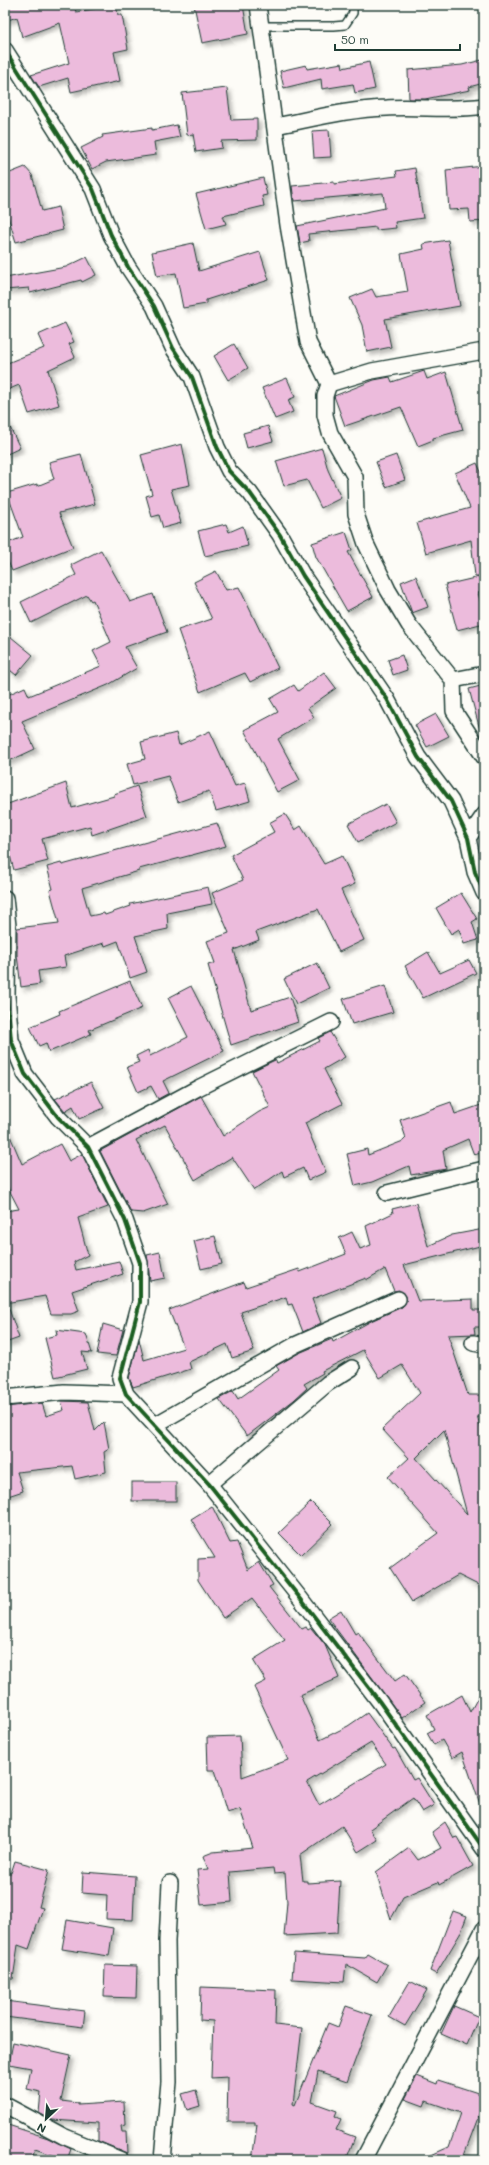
<svg xmlns="http://www.w3.org/2000/svg" width="489" height="2165" font-family="Mali,sans-serif">
	<style>
		.building { fill: #ecbbdc; stroke: #1f3d34; fill-rule: evenodd; filter: url(#shadow) }
		.lines { fill: none; stroke-linecap: round; stroke-linejoin: round }
		.service-casing { stroke: #1f3d34; stroke-width: 10 }
		.minor-casing { stroke: #1f3d34; stroke-width: 18 }
		.service { stroke: #fdfcf7; stroke-width: 7 }
		.minor { stroke: #fdfcf7; stroke-width: 15 }
		.cycleway-casing { stroke: #fdfcf7; stroke-width: 6 }
		.cycleway { stroke: #1b5e20; stroke-width: 4 }
	</style>
	<defs>
		<filter id="shadow"><feDropShadow dx="3.5" dy="3.5" stdDeviation="2" flood-color="#0004"/></filter>
	</defs>
	<rect width="100%" height="100%" fill="#fdfcf7"/>
	<filter id="ink" filterUnits="userSpaceOnUse"><feTurbulence type="fractalNoise" baseFrequency=".025" numOctaves="2"/><feDisplacementMap in="SourceGraphic" scale="8" xChannelSelector="R" yChannelSelector="G"/><feConvolveMatrix kernelMatrix="1 2 1 2 8 2 1 2 1" color-interpolation-filters="sRGB"/></filter>
	<g filter="url(#ink)">
		<!-- building -->
		<g class="building">
			<path d="M5,5h69l2,7 40,-7 2,10h4l6,34 -14,3 6,29 -49,11 -3,-14 -29,9 -8,-12 38,-12 -9,-40 -38,14 -5,-20 -12,4z"/>
			<path d="M194,5h49l5,29 -46,9z"/>
			<path d="M482,60l2,23 -15,4 1,3 -45,9h-16l-1,-29 54,-5z"/>
			<path d="M369,62l6,27 -20,4 -2,-9 -31,5 -1,-10 -37,9 -4,-17 26,-6 1,4 35,-6 1,5z"/>
			<path d="M227,88l4,32 26,-1v21l-36,1 1,7 -26,4 -3,-18 -6,1 -5,-42z"/>
			<path d="M177,125l3,12 -26,5 2,13 -50,7 -14,7 -11,-21 22,-11 -1,-2 50,-7v2z"/>
			<path d="M329,130l2,27 -17,1 -2,-27z"/>
			<path d="M484,166v55l-14,1 -1,-13 -20,1 -3,-40z"/>
			<path d="M25,167l7,8 10,36 16,-4 5,23 -47,12 -11,-35v-32z"/>
			<path d="M415,168l8,50 -28,4 1,6 -20,2v-3l-68,7 1,7 -9,2 -3,-17 88,-18 -2,-15 -89,8 -2,-15 42,-4v2l63,-8 -1,-5z"/>
			<path d="M263,178l4,17 -5,1 2,10 -41,10 3,8 -20,5 -10,-35z"/>
			<path d="M448,240l12,66 -75,13 6,28 -24,5 -5,-27 -12,-27 22,-9 4,8 32,-5 -7,-38 23,-5 -1,-5z"/>
			<path d="M193,243l6,28 61,-19 9,28 -63,20v4l-23,4 -7,-35 -19,3 -5,-24z"/>
			<path d="M87,257l9,18 -14,7 -1,-2 -51,13 -1,-5 -24,2v-12l61,-11z"/>
			<path d="M65,323l9,19 -5,2 6,13 -27,13 11,35 -30,9 -10,-29 -14,6v-27l39,-16 -6,-13z"/>
			<path d="M234,344l14,24 -20,12 -14,-24z"/>
			<path d="M424,371l3,8 19,-7 17,58 -30,8v2l-15,6 -17,-39 -56,19 -11,-30 40,-16 16,-3 2,5z"/>
			<path d="M287,378l8,19 -7,3 5,12 -18,7 -13,-31z"/>
			<path d="M5,417l15,31 -15,7z"/>
			<path d="M268,426l5,15 -26,7 -4,-15z"/>
			<path d="M182,444l8,41 -19,4 10,34 -18,5 -4,-13 -7,2 -6,-21 6,-2 -11,-39z"/>
			<path d="M322,448l6,22 13,28 -20,10 -14,-28 -23,6 -8,-25z"/>
			<path d="M81,454l14,50 -36,9 14,34 -61,24 -7,-17v-10l18,-7 -16,-44 30,-9v2l17,-7 -5,-17z"/>
			<path d="M396,455l9,25 -19,7 -10,-25z"/>
			<path d="M477,463l7,16v97h-9l-4,-36 -45,13 -9,-30 53,-15 -15,-35z"/>
			<path d="M226,524l3,8 14,-6 5,20 -43,10 -7,-25z"/>
			<path d="M346,532l6,18 -4,2 25,45 -26,14 -31,-54 -4,-14z"/>
			<path d="M101,550l29,52 23,-8 14,38 -42,15 12,21 -29,17 -86,36 13,28 -30,14v-67l20,-9 4,9 72,-30 -8,-15 18,-9 -18,-42 -2,1 -4,-6 -56,28 -10,-21 55,-27 -5,-10z"/>
			<path d="M216,571l10,19 13,-3 39,81 -28,14 -5,-9 -45,19 -22,-62 34,-11 -18,-37z"/>
			<path d="M416,576l12,31 -16,6 -11,-31z"/>
			<path d="M479,577l4,15 -5,1 6,21v9l-27,7 -12,-45z"/>
			<path d="M5,632l28,23 -17,20 -11,-9z"/>
			<path d="M402,655l5,15 -14,5 -5,-15z"/>
			<path d="M324,672l12,16 -28,20 6,9 -36,22 22,41 -23,12 -33,-62 34,-18 -8,-13 24,-14 4,6z"/>
			<path d="M484,685v44l-4,1 -11,-41z"/>
			<path d="M436,714l13,22 -22,11 -12,-22z"/>
			<path d="M210,731l25,55 10,-3 5,18 -34,10 -7,-20 -31,11 -10,-26 -35,9 -6,-21 18,-5 -4,-17 35,-9 3,12z"/>
			<path d="M66,783l6,25 42,-12v-2l23,-8 10,30 -55,19 -2,-9 -48,13 6,22 -34,9 -9,-31v-34z"/>
			<path d="M386,804l10,18 -38,20 -10,-18z"/>
			<path d="M285,814l10,16 6,-4 23,38 18,-8 13,28 -14,6 23,50 -25,12 -21,-43 -62,23 3,8 -25,10 17,60 39,-13 8,25 -67,23 -23,-80 7,-2 -8,-22 22,-8 -17,-40 31,-13 -12,-25 43,-23 -5,-9z"/>
			<path d="M217,823l9,23 -87,23v2l-57,17 8,28 14,-3 1,2 26,-9 -1,-2 78,-17 4,17 -45,9 1,16 -33,7 12,36 -17,6 -12,-37 -13,5 -1,-3 -40,13 2,11 -28,4 2,13 -19,3 -4,-32v-27l42,-5 -9,-33 3,-1 -6,-22 14,-4 1,2z"/>
			<path d="M461,893l16,26 -5,3 6,18 -14,4 -5,-15 -8,5 -15,-26z"/>
			<path d="M428,952l12,21 29,-13 7,13 -53,25 -18,-32z"/>
			<path d="M317,963l12,25 -33,16 -12,-25z"/>
			<path d="M130,981l12,27 -53,22 2,4 -42,18 -3,-9 -7,3 -9,-19 30,-13 -1,-3z"/>
			<path d="M191,986l33,65 -61,30 6,12 -11,6 -7,-13 -13,6 -11,-25 12,-5 -3,-6 12,-6 2,6 38,-19 -20,-39z"/>
			<path d="M385,986l8,26 -41,12 -9,-25z"/>
			<path d="M330,1032l15,25 -21,12 18,35 -37,19 21,49 -18,8 -5,-12 -19,9 -2,-6 -28,19 -22,-33 -37,23 -30,-55 -29,15 32,64 -25,9 -12,-1 -31,-61 101,-55 22,40 36,-24 11,-5 -18,-36 23,-11 2,3 43,-22 -2,-3z"/>
			<path d="M91,1082l13,26 -25,11 -6,-13 -8,5 -10,-12z"/>
			<path d="M451,1102l4,12 29,-10v48l-10,3 -6,-16 -25,11 3,19 -35,6 -2,-9 -37,16 -17,4 -8,-32 20,-5 1,6 35,-14 3,-3 -6,-18z"/>
			<path d="M5,1124l17,40 38,-20 9,17 13,-7 26,53 -30,11 10,37 -14,7 2,8 43,-9 4,13 -51,17 7,20 -8,3h-20l-6,-18 -40,7v-92l14,-2 -14,-27z"/>
			<path d="M416,1203l12,43 24,-11 32,-6v16l-80,20 14,36 55,-2v11h9l1,17h-9l1,7 -27,1 20,60h16v22h-7l7,19v126h-3l3,1v25l-26,-13 -46,27 -22,-34 48,-35 -50,-56 21,-19 -27,-29 38,-36 -18,-28 -22,13 -17,-28 -41,21 1,2 -19,11 3,4 -13,12 -47,36 -28,-37 14,-8 5,8 41,-29 -3,-4 23,-13 33,-14 1,3 40,-22 29,-13 3,-3 1,-8 -7,-6 -5,1 -9,-22 -19,11v-2l-54,21 9,24 -18,9 -11,-28 -4,1 -2,-8 -45,15 13,39 -22,7 -5,-14 -38,18 2,7 -58,18 -4,-9 10,-39 5,21 40,-12 -15,-38 75,-28 2,5 53,-18 1,3 46,-18 -7,-16 13,-6 8,17 11,-4 -5,-19 27,-13 -1,-4zM444,1430l23,84 -51,-56z"/>
			<path d="M215,1236l7,28 -21,5 -7,-28z"/>
			<path d="M160,1252l5,26 -15,3 -3,-26z"/>
			<path d="M7,1303l12,35 -14,5v-39z"/>
			<path d="M103,1324l20,6 -7,26 -19,-2z"/>
			<path d="M56,1330l30,4 6,19 -10,-1 5,17 -32,8 -10,-39 12,-3z"/>
			<path d="M61,1401l27,1 7,29 9,-9 5,27 -5,3 2,20 -31,7 -3,-13 -55,6 6,19 -18,6v-90l37,-4 4,13 18,-6z"/>
			<rect x="132" y="1482" width="44" height="19"/>
			<path d="M311,1502l22,22 -32,31 -22,-22z"/>
			<path d="M212,1506l18,37 7,-1 11,28 11,-8 14,23 -4,2 33,42 4,-2 2,3 3,-2 14,17 14,33 -39,17 20,45 28,-14 19,-13 26,36 2,-1 18,32 4,-2 17,27 -12,7 -9,-14 -43,31 7,11 -19,12 -16,-26 -42,29 3,26h4v2l33,-2 -3,52 -53,3 3,-34 -2,-29 -11,1 -1,-6 -43,4 2,30 -31,3 -4,-35 11,-1 -5,-13 10,-4 40,-4 -13,-39 -13,4 -13,-43h-6l-1,-33 33,-1 2,41 46,-17 -34,-73 12,-6 -13,-21 32,-20 -33,-42 -29,20 -25,-38v-21l17,-1 -24,-39zM371,1743l15,21 -67,41 -12,-23z"/>
			<path d="M341,1610l14,24 3,-2 37,49 10,-7 20,28 -23,16 -74,-100z"/>
			<path d="M484,1686v123l-2,1 -20,-58 -10,6 -10,-18 -8,5 -7,-12 7,-4 -7,-14 35,-20 8,17z"/>
			<path d="M445,1822l9,16 3,-1 16,29 -34,19 -1,-3 -35,15 -12,22 -15,-47 33,-24 9,12 23,-12 -9,-16z"/>
			<path d="M15,1861l34,9 -10,37 4,1 -14,41 -11,-4 -5,34h-8v-106h6z"/>
			<path d="M83,1872l52,4 -2,44 -27,-1 1,-24 -25,-2z"/>
			<path d="M453,1911l14,5 -7,18 -24,40 -6,-3z"/>
			<path d="M67,1920l46,8 -4,28 -47,-7z"/>
			<path d="M294,1953l71,5 3,-4 19,11 -10,17 -31,-18 -2,18 -52,-3z"/>
			<path d="M105,1965l32,1 -1,32 -32,-1z"/>
			<path d="M410,1981l17,9 -22,36 -16,-9z"/>
			<path d="M201,1987l75,3 -1,35 27,3 -9,76 2,1 33,-82 10,4 8,-21 26,9 -25,67 -29,-10 -6,30 25,9 -2,5 6,3 -5,11 19,7 -9,23h-94l5,-35h-2v-3h-28l1,-45 -17,1 2,-57 -13,-1z"/>
			<path d="M5,2001l80,10 -2,16 -78,-10z"/>
			<path d="M454,2006l25,11 -12,28 -26,-11z"/>
			<path d="M13,2042l58,13 -10,46 17,2v2l46,-3 1,23 -4,1 1,6h4l1,21 -29,-12v-18l-46,-3 -13,-7 2,-21 -14,-3 4,-21 -22,-4z"/>
			<path d="M417,2076l20,8 1,-4 46,15v7l-22,58h-42l29,-13 12,-34 -35,-12 -2,5 -19,-7z"/>
			<path d="M196,2090l4,16 -13,4 -5,-16z"/>
			<path d="M5,2124l43,14 23,11 -4,11 -32,-11 -3,11h-27z"/>
		</g>
		<g class="lines">
			<!-- service casing -->
			<g class="service-casing">
				<path id="service" d="M261,26h73l11,-1 8,-12v-8"/>
			</g>
			<!-- minor casing -->
			<g class="minor-casing">
				<g id="minor">
					<path d="M258,5l30,220 20,117 21,42 -4,12v19l5,18 25,44 1,37 10,30 22,46 21,35 44,55 1,31 30,46"/>
					<path d="M5,50l88,139 18,46 17,32 26,39 19,42 19,29 25,70 12,24 21,22 30,42 23,41 84,123 31,58 33,44 17,37 7,34 9,21"/>
					<path d="M276,126c36,-7 73,-17 111,-18 32,-2 65,3 97,-2"/>
					<path d="M329,384l43,-13 112,-20"/>
					<path d="M453,680l31,-6"/>
					<path d="M468,838l16,-23"/>
					<path d="M5,898l3,28 -1,70 4,44 14,34 33,43 30,30 37,73 15,43v39l-20,76 6,16 83,90 91,114 79,103 105,148"/>
					<path d="M88,1147l110,-59 133,-66"/>
					<path d="M387,1193l97,-24"/>
					<path d="M473,1343l11,2"/>
					<path d="M5,1398l59,-6 62,2"/>
					<path d="M155,1425l140,-80 103,-46"/>
					<path d="M209,1484l119,-101 24,-15"/>
					<path d="M5,2105l58,31 58,24"/>
					<path d="M162,2160l7,-78 -2,-141 3,-58"/>
					<path d="M363,2160l121,-231"/>
				</g>
			</g>
			<!-- service -->
			<use href="#service" class="service"/>
			<!-- minor -->
			<use href="#minor" class="minor"/>
			<!-- cycleway casing -->
			<g class="cycleway-casing">
				<g id="cycleway">
					<path d="M5,50l88,139 18,46 17,32 26,39 19,42 19,29 25,70 12,24 21,22 30,42 23,41 84,123 31,58 33,44 17,37 7,34 9,21"/>
					<path d="M5,898l3,28 -1,70 4,44 14,34 33,43 30,30 37,73 15,43v39l-20,76 6,16 83,90 91,114 79,103 105,148"/>
				</g>
			</g>
			<!-- cycleway -->
			<use href="#cycleway" class="cycleway"/>
		</g>
	</g>
	<!-- margin -->
	<rect width="489" height="2165" fill="none" stroke="#fdfcf7" stroke-width="20"/>
	<rect x="10" y="10" width="469" height="2145" fill="none" stroke="#1f3d34" stroke-width="1.5" filter="url(#ink)"/>
	<!-- north arrow -->
	<g transform="translate(46 2119) rotate(206)" stroke="#fdfcf7" stroke-width="3" paint-order="stroke">
	<path d="M0-3L7 15L0 10L-7 15Z" fill="#1f3d34"/>
	<text y="-6" font-size="11" font-weight="bold" text-anchor="middle" fill="#1f3d34">N</text>
	</g>
	<!-- scale -->
	<path d="M335 44v6h125v-6" fill="none" stroke="#1f3d34" stroke-width="2"/>
	<text x="341" y="44" font-size="12" fill="#1f3d34" stroke="#fdfcf7" stroke-width="3" paint-order="stroke">50 m</text>
</svg>
